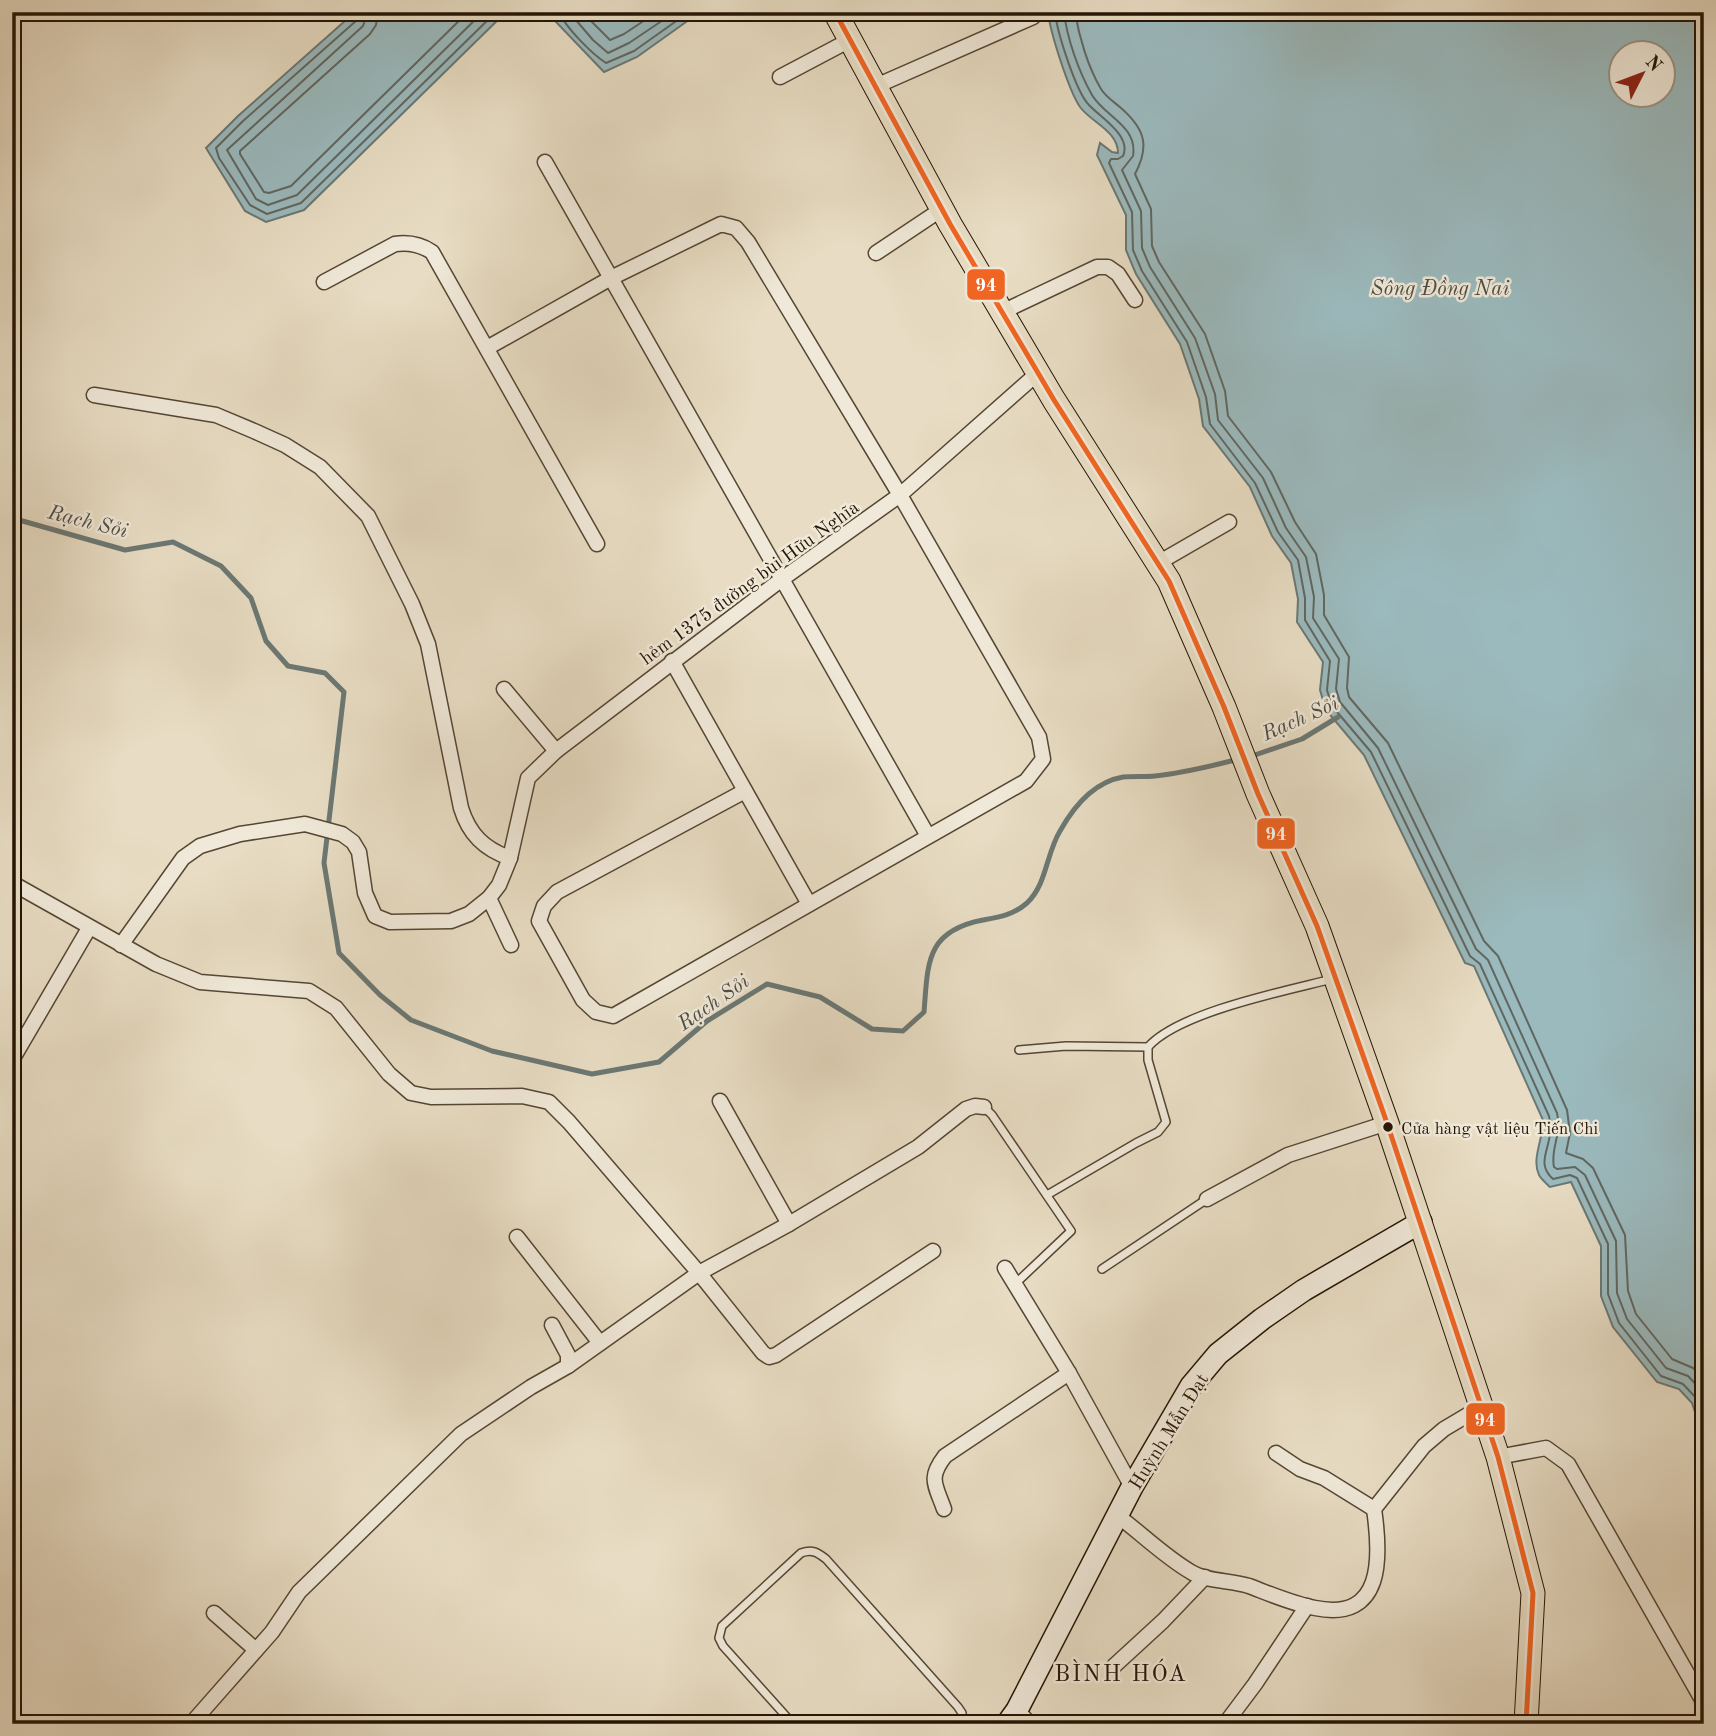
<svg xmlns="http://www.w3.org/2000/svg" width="1716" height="1736" font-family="'Old Standard TT',serif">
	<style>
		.water { fill: #9bbabe; stroke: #6b7874; stroke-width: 2; fill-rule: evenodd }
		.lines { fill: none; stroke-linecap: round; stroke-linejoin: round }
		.shore { stroke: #606761; stroke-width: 2 }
		.stream { stroke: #6b7874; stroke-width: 5 }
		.service-casing { stroke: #554634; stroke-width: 10 }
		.minor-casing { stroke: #554634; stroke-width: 17 }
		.secondary-casing { stroke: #241404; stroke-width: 24 }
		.primary-casing { stroke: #241404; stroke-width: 25 }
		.service { stroke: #f0e9d9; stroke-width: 7 }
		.minor { stroke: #f0e9d9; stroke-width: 14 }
		.secondary { stroke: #f0e9d9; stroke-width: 21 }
		.primary { stroke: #e8ddc4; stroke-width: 23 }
		.bus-1-casing { stroke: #f0e9d9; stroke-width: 10 }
		.bus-1 { stroke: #f26522; stroke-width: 5 }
		.bus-dot { fill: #241404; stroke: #f0e9d9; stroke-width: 2.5 }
		.labels { text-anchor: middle; stroke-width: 5; stroke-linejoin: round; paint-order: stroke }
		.bus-label { font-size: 17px; fill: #241404; stroke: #f0e9d9; text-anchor: start }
		.street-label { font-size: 19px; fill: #241404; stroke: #f0e9d9 }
		.water-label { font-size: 21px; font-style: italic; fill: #4e4e45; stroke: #f0e9d9 }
		.quarter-label { font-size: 23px; letter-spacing: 2px; fill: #241404; stroke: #f0e9d9 }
		.line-badge { stroke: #f0e9d9; stroke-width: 2.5 }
		.badge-label { font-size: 19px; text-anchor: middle; font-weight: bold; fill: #fff }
	</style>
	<rect width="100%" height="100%" fill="#e8ddc4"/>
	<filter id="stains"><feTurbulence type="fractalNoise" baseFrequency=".00286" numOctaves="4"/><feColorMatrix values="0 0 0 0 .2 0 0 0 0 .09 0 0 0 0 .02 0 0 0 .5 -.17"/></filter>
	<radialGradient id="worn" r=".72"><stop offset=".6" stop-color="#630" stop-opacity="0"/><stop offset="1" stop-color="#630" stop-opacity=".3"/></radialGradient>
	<!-- water -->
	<g class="water">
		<path d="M355,12h151l-202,198 -38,12 -21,-11 -39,-63 32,-32z"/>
		<path d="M551,12h149l-63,45 -33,15 -48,-50z"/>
		<path d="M1048,12h656v1427l-12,-36 -13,-14 -22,-7 -44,-55 -12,-31v-50l-30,-64 -21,5c-3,-3 -9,-8 -11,-12 -8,-16 5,-38 4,-55l-69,-154 -9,-3 -101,-208 -38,-45 -6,-20 3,-28 -26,-40 1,-23 -7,-36 -19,-27 -22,-49 -47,-61 -4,-27 -19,-55 -44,-70 -10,-24v-35l-29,-60 3,-12 12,9 6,1c0,-22 -26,-30 -38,-46 -11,-16 -30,-75 -32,-95zM1622,52h42v42h-42z"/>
	</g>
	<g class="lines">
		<!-- shore -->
		<g class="shore">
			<path d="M359,12l-2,8 -114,101 -27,27 3,10 31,47 17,9 34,-11 195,-191"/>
			<path d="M368,12l-5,14 -136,124 29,49 12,6 29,-10 186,-183"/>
			<path d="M378,12l-2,13 -6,9 -130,117v3l24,38 5,1 22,-7 177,-174"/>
			<path d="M559,12c7,16 33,42 47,51l28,-12 55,-39"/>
			<path d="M569,12l24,28 15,13 21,-10 46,-31"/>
			<path d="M582,12l28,28 14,-6 33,-22"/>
			<path d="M1055,12c2,20 21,80 34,93 12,13 43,31 34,51l-5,3h-7l-2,4 23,49 1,38 9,21 45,71 19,55 4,27 45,59 23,49 20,28 7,38v22l25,41 -3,29 5,16 39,46 99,204 10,8 69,152c1,6 2,13 1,18 -2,18 -13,31 3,45l17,-4 7,3 31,66v50l11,29 42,53 22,8 14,15 7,22"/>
			<path d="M1064,12c3,27 15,60 28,83 13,22 46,31 41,61l-11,14 19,41 1,37 8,19 45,71 20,56 3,26 45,58 23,50 20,29 8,40 -1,21 26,41 -3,30 4,13 38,46 98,201 12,11 69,153c5,22 -7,36 -3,54l3,2 18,-2 10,8 31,66 1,52 10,26 39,49 22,8 16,17"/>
			<path d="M1075,12c4,25 13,55 26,77 4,7 13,13 20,19 24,21 29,38 14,66l16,35 1,37 7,16 46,72 20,57 3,25 43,56 24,50 21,32 8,41v20l25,42 -2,31 2,9 39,46 96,198 14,15 69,154 3,23 -4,20 17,6 10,9 32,67 3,56 8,23 36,45 21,9 11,10"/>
		</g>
		<!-- stream -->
		<g class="stream">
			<path d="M12,518l113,32 48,-8 48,24 30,32 15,43 22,25 37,7 19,19 -20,171 15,90 41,42 31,25 81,31 100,23 67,-12 48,-41 60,-37 53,13 52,32 31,2 21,-19c4,-48 1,-81 59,-92 17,-3 30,-5 44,-17 20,-19 19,-49 33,-72 14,-25 34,-49 63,-54 11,-1 22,0 32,-1 28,-3 57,-10 84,-17"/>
			<path d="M1249,757l53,-18 36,-22"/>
		</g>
		<!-- service casing -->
		<g class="service-casing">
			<g id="service">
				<path d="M1019,1050l47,-4 82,1"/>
				<path d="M984,1107l8,8 79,116 -56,53"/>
				<path d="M1047,1195l89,-52 22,-11 8,-10 -18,-62v-13c31,-35 137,-56 184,-68"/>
				<path d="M1102,1269l105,-70"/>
				<path d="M793,1724l-70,-78 -4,-8 3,-12 79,-73c11,-4 16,-1 25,6l132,148 4,6 1,11"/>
			</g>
		</g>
		<!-- minor casing -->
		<g class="minor-casing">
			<g id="minor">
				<path d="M780,77l70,-37"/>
				<path d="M876,86l157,-69"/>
				<path d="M545,162l383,674"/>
				<path d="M876,253l66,-44"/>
				<path d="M324,282l71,-38c14,-2 25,0 37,8l165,292"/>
				<path d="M1002,312l95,-45h11l10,7 17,26"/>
				<path d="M487,348l124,-70 110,-54 15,4 12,14 152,253 139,242 4,22 -17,22 -413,235 -17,-4 -13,-12 -44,-79 5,-15 13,-14 188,-101"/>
				<path d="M94,395l122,20 38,16 31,14 35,22 48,49 44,88 16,40 33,164c8,26 23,41 49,50"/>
				<path d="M1158,563l71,-41"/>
				<path d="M672,661l137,243"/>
				<path d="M504,689l52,62"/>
				<path d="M12,883l144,81 44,18 109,9 27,17 53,66 22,19 20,4 91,-1 27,6 20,20 130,151 64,80 6,4 7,-2 157,-104"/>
				<path d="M489,898l22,47"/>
				<path d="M121,945l62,-87 17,-12 40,-12 65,-10 37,10 11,8 6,10 6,41 10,23 15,6 61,-1 18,-7 20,-16 10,-13 11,-27 18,-80 28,-27 226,-172 118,-84 138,-122"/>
				<path d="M12,1060l77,-132"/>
				<path d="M720,1101l69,123"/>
				<path d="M1207,1199l81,-44 99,-32"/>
				<path d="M517,1237l83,106"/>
				<path d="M1005,1268l64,105 63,114"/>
				<path d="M552,1325l16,30v11"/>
				<path d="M1276,1453l24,16 24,9 50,31"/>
				<path d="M1498,1457l48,-9 22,16 136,239"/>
				<path d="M944,1509c-9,-25 -16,-31 1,-53l124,-83"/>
				<path d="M1118,1516c24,18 47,41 73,56 16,10 40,8 58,14 21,8 44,18 66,22 69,14 66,-51 59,-99l50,-63 20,-17 37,-22"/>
				<path d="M214,1613l42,37"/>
				<path d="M1114,1666l49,-45 42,-44"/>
				<path d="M1017,1710l13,14"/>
				<path d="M191,1724l81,-92 27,-40 162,-158 70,-47 37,-21 131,-93 90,-49 129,-77 48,-38 9,-3 9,1"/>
				<path d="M1225,1724l30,-40 52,-78"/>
			</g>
		</g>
		<!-- secondary casing -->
		<g class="secondary-casing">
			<path id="secondary" d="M1007,1724l10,-14 115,-223 59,-101 27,-32 44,-35 42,-29 117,-68"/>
		</g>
		<!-- primary casing -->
		<g class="primary-casing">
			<path id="primary" d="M835,12l115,212 104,176 115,181 55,126 34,87 59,132 70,197 111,334 35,136 -7,131"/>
		</g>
		<!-- service -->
		<use href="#service" class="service"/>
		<!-- minor -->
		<use href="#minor" class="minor"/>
		<!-- secondary -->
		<use href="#secondary" class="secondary"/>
		<!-- primary -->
		<use href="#primary" class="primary"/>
		<!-- bus-1 casing -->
		<g class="bus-1-casing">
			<path id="bus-1" d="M835,12l115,212 104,176 115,181 55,126 34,87 59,132 70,197 111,334 35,136 -7,131"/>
		</g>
		<!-- bus-1 -->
		<use href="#bus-1" class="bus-1"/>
	</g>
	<!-- markers -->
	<circle class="bus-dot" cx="1388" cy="1127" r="6"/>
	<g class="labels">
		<!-- bus labels -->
		<g class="bus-label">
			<text x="1401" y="1134">Cửa hàng vật liệu Tiến Chi</text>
		</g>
		<!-- street labels -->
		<g class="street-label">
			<text transform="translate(749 582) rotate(-36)" y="7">hẻm 1375 đường bùi Hữu Nghĩa</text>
			<text transform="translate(1168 1431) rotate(-58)" y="7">Huỳnh Mẫn Đạt</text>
		</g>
		<!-- water labels -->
		<g class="water-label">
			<text x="1440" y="295">Sông Đồng Nai</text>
			<text transform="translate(88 521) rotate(14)" y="7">Rạch Sỏi</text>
			<text transform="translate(1300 718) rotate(-24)" y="7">Rạch Sỏi</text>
			<text transform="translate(713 1002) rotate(-35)" y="7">Rạch Sỏi</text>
		</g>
		<!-- quarter labels -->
		<g class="quarter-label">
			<text x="1121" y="1681">BÌNH HÓA</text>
		</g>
	</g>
	<g class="line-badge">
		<rect x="966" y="268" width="40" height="33" rx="7" fill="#f26522"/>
		<rect x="1256" y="817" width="40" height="33" rx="7" fill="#f26522"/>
		<rect x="1465" y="1402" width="41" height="34" rx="7" fill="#f26522"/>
	</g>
	<g class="badge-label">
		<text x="986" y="291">94</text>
		<text x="1276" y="840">94</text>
		<text x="1485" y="1426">94</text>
	</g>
	<!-- margin -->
	<rect width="1716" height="1736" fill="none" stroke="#e8ddc4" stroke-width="42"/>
	<rect x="14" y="14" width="1688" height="1708" fill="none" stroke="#241404" stroke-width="3.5"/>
	<rect x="21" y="21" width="1674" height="1694" fill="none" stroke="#241404" stroke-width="2"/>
	<!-- north arrow -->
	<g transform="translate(1642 74) rotate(48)"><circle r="33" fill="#f0e9d9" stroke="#9e9484" stroke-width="2"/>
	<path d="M0-5L12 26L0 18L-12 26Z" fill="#8f2418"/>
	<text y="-10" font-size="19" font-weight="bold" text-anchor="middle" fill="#241404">N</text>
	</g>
	<rect width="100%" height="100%" filter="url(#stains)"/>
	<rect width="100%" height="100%" fill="url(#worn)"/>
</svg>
